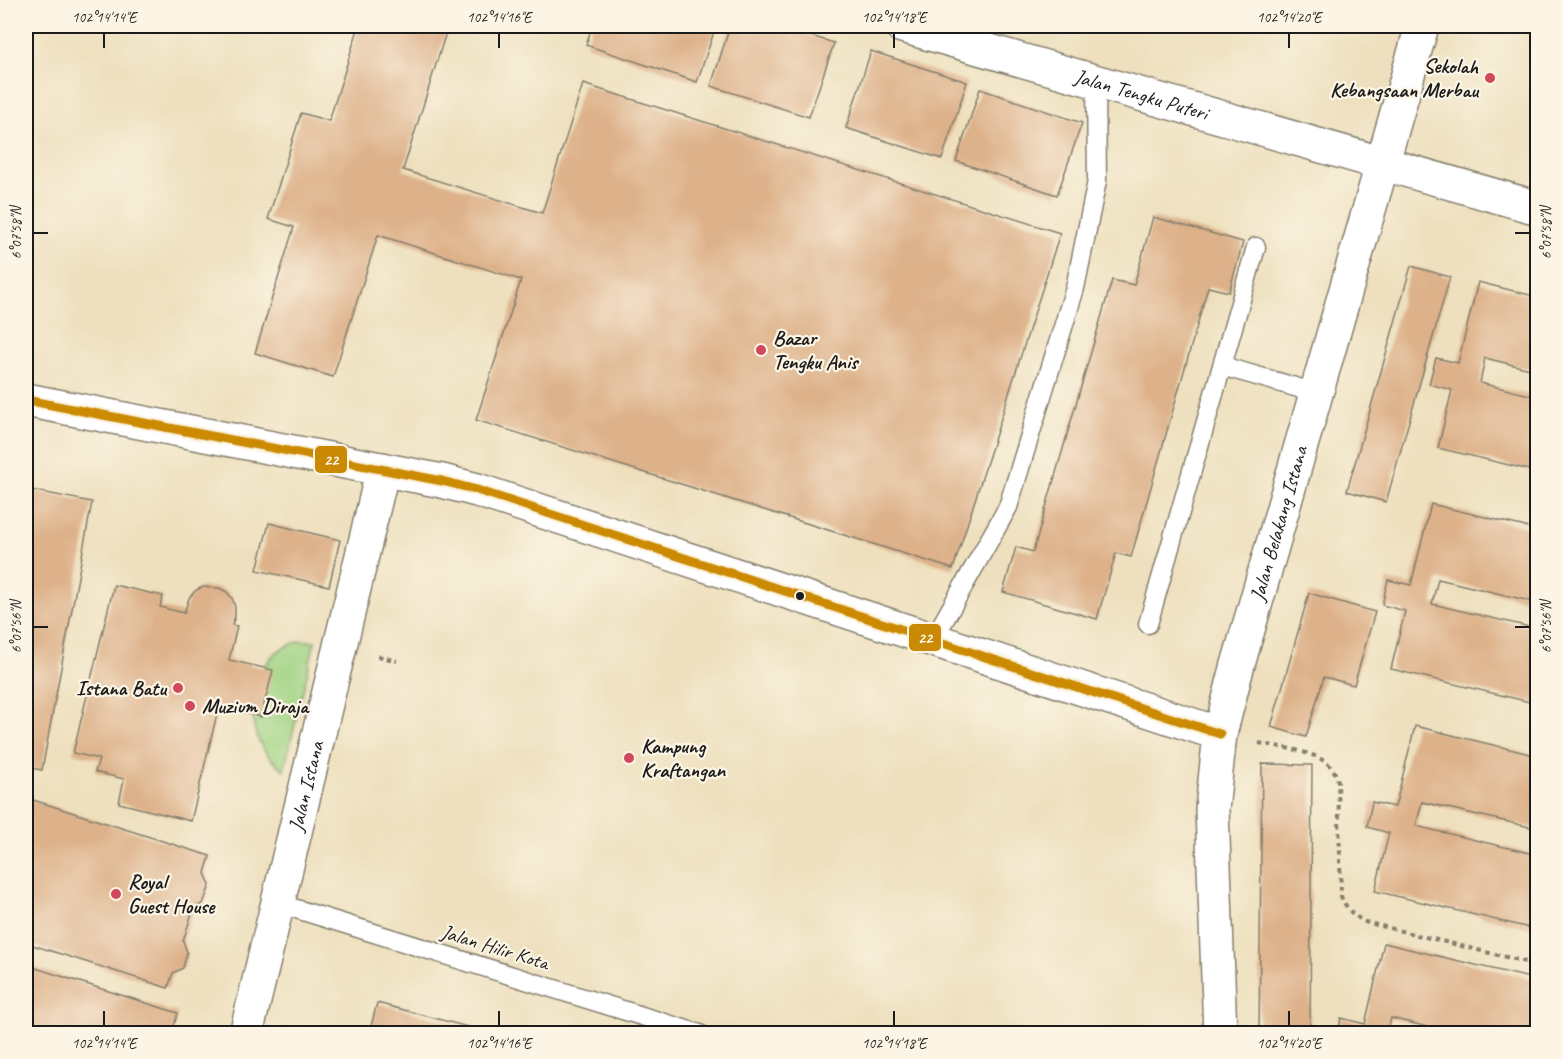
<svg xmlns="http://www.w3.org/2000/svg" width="1563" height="1059" font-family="Caveat,sans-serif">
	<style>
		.green { fill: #a0d383; stroke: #5e7850; stroke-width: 1.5 }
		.building { fill: #ddb189 }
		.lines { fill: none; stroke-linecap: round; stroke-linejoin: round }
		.service-casing { stroke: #857e6d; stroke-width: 21 }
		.minor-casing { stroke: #857e6d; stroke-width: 36 }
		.tertiary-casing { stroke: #857e6d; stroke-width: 36 }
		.path { stroke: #857e6d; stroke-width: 4; stroke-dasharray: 4.5 4.5; stroke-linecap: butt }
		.service { stroke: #fff; stroke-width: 18 }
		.minor { stroke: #fff; stroke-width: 33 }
		.tertiary { stroke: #fff; stroke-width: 33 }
		.bus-1-casing { stroke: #fcf5e5; stroke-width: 14 }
		.bus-1 { stroke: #cb8a06; stroke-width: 9 }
		.ticks { fill: none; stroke: #1c1c1c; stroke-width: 2 }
		.poi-dot { fill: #d1495b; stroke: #fcf5e5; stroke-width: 2 }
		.bus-dot { fill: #1c1c1c; stroke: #fcf5e5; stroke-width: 2 }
		.labels { text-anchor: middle; stroke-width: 4.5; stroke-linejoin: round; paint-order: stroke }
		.poi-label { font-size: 21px; font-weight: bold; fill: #1c1c1c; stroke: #fcf5e5; text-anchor: start }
		.street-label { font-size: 21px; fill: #1c1c1c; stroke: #fcf5e5 }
		.line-badge { stroke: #fcf5e5; stroke-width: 2 }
		.badge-label { font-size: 16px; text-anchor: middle; font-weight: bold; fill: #fff }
		.neatline { fill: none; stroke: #1c1c1c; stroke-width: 2 }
		.ticks-label { font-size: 15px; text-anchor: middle; fill: #1c1c1c }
	</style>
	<rect width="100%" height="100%" fill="#fcf5e5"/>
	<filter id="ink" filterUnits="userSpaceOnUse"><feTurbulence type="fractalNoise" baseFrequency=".0167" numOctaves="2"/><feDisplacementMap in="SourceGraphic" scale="12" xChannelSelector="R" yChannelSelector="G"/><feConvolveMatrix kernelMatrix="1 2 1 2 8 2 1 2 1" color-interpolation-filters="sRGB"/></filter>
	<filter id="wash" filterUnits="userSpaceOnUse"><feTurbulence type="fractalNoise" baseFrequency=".008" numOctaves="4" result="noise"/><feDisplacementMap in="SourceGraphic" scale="24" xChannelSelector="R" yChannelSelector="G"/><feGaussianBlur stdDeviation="1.35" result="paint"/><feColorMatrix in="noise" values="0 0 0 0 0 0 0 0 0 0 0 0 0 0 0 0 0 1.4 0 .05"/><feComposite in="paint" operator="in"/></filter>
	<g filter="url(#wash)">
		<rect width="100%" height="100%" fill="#eee0be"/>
		<!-- green -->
		<path class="green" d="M300,641h15l-31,129c-18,-13 -31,-32 -31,-55l8,2c2,-40 -6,-62 39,-76z"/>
		<g id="blocks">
			<!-- building -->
			<g class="building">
				<path d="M359,26h89l-45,144 139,43 41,-129 477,149 -107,336 -477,-149 45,-140 -143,-45 -45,142 -78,-24 39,-126 -26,-8 33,-106 28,8z"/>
				<path d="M592,26h124l-19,56 -111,-37z"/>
				<path d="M730,26h49l55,17 -25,74 -98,-31z"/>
				<path d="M871,51l96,31 -25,77 -96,-31z"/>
				<path d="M980,89l102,34 -25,72 -101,-34z"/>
				<path d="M1153,217l90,25 -14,50 -21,-5 -77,270 -15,-4 -19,66 -94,-27 13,-45 17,5 79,-272 22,5z"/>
				<path d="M1411,266l39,11 -64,225 -39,-11z"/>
				<path d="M1478,282l60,15v74l-53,-13 -5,25 58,14v75l-100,-24 14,-58 -23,-6 7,-26 22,5z"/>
				<path d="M26,489l66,13 -50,268 -16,-3z"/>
				<path d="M1431,504l107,26v73l-100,-24 -6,25 106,25v75l-147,-35 14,-58 -23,-6 6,-25 23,5z"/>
				<path d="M269,523l71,17 -11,46 -72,-16z"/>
				<path d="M114,585l49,11 -3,11 24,6 5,-15 6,-7 7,-4 17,1 8,4 5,6 3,9v9l-3,9 5,1 -8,34 44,10 -12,47 -42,-11 -28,115 -72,-18 5,-24 -29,-7 4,-13 -26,-6z"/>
				<path d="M1309,593l66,19 -21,73 -30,-8 -18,60 -35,-10z"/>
				<path d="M1415,726l123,30v73l-116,-27 -6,24 122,29v75l-163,-39 14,-58 -22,-6 5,-25 23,5z"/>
				<path d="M1262,764l50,1 -2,269h-51z"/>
				<path d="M30,799l180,57 -5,17 5,12 -7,19 -9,3 -11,34 4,11 -4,16 -10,5 -5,15 -142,-45v-129z"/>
				<path d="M1384,943l154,37v54h-82l-65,-16 -4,16h-49l3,-16 24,6z"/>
				<path d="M26,965l152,48 -7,21h-145z"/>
				<path d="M377,1003l114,30v1h-122z"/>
			</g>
		</g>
	</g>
	<g filter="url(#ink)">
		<use href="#blocks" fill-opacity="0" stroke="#857e6d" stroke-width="1.5"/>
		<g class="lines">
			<!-- service casing -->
			<g class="service-casing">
				<g id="service">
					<path d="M1222,366l94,27"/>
					<path d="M1148,624l108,-377"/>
					<path d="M933,640l75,-133 67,-219 22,-107 -1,-99"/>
					<path d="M277,903l423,131"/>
				</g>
			</g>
			<!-- minor casing -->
			<g class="minor-casing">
				<g id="minor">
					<path id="s1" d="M902,26l636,182"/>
					<path id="s2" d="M246,1034l137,-565"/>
				</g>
			</g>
			<!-- tertiary casing -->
			<g class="tertiary-casing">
				<g id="tertiary">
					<path d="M26,400l416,81 35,9 743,244"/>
					<path id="s3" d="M1220,1034l-8,-225 8,-75 17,-66 185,-642"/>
				</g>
			</g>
			<!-- path -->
			<g class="path">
				<path d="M378,656l19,5"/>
				<path d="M1259,743c20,4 60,8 73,25 3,3 4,9 6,13l3,115c5,13 12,19 24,26l173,43"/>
			</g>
			<!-- service -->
			<use href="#service" class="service"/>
			<!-- minor -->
			<use href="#minor" class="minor"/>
			<!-- tertiary -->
			<use href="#tertiary" class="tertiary"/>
			<!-- bus-1 casing -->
			<g class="bus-1-casing">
				<path id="bus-1" d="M26,400l416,81 35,9 743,244"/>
			</g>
			<!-- bus-1 -->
			<use href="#bus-1" class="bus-1"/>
		</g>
	</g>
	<!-- ticks -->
	<path class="ticks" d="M104,33v15M499,33v15M894,33v15M1289,33v15M33,233h15M1515,233h15M33,627h15M1515,627h15M104,1011v15M499,1011v15M894,1011v15M1289,1011v15"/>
	<!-- markers -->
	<g class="poi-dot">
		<circle cx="1490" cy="78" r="6"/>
		<circle cx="761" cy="350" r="6"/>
		<circle cx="178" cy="688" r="6"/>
		<circle cx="190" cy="706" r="6"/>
		<circle cx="629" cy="758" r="6"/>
		<circle cx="116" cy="894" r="6"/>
	</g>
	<circle class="bus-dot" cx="800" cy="596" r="5"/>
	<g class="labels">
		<!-- poi labels -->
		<g class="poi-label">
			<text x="1478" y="73" text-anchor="end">Sekolah<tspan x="1478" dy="24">Kebangsaan Merbau</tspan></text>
			<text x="773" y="345">Bazar<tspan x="773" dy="24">Tengku Anis</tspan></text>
			<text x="166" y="695" text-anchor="end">Istana Batu</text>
			<text x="202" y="713">Muzium Diraja</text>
			<text x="641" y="753">Kampung<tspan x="641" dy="24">Kraftangan</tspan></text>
			<text x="128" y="889">Royal<tspan x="128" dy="24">Guest House</tspan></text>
		</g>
		<!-- street labels -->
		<g class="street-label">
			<text dy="7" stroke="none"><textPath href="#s1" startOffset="249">Jalan Tengku Puteri</textPath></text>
			<text dy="7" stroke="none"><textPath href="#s3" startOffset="519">Jalan Belakang Istana</textPath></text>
			<text dy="7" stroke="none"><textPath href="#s2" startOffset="255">Jalan Istana</textPath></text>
			<text transform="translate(495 947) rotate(17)" y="7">Jalan Hilir Kota</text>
		</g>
	</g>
	<g class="line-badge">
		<rect x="314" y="445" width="34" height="29" rx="6" fill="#cb8a06"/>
		<rect x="908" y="623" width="34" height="29" rx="6" fill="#cb8a06"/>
	</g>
	<g class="badge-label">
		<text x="331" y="465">22</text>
		<text x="925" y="643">22</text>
	</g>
	<!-- margin -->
	<rect width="1563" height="1059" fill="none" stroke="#fcf5e5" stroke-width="66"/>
	<rect x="33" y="33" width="1497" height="993" class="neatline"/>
	<g class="ticks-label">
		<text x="104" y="22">102°14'14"E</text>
		<text x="499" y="22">102°14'16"E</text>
		<text x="894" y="22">102°14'18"E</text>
		<text x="1289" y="22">102°14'20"E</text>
		<text transform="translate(16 233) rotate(-90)" y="5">6°07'58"N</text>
		<text transform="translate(1546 233) rotate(-90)" y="5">6°07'58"N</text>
		<text transform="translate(16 627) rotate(-90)" y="5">6°07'56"N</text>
		<text transform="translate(1546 627) rotate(-90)" y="5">6°07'56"N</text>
		<text x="104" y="1048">102°14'14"E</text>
		<text x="499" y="1048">102°14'16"E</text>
		<text x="894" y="1048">102°14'18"E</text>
		<text x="1289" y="1048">102°14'20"E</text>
	</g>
</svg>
